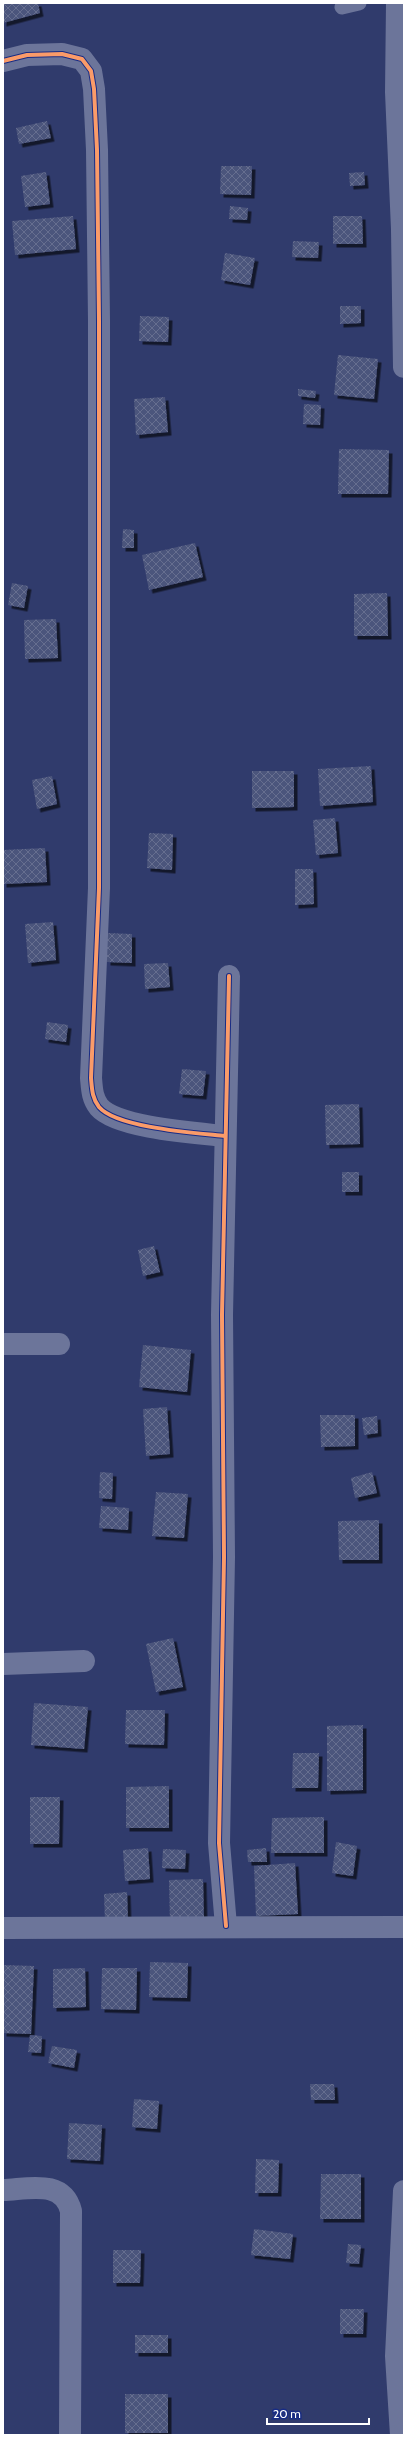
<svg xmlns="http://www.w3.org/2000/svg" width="407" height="2438" font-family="Cabin,sans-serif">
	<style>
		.building { fill: url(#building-cross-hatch); filter: url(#shadow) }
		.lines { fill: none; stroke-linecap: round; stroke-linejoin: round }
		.service { stroke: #6c759a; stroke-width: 15 }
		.minor { stroke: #6c759a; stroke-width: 22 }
		.cycleway-casing { stroke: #182c85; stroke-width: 6 }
		.cycleway { stroke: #fa9b69; stroke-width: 4 }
	</style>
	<defs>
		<pattern id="building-cross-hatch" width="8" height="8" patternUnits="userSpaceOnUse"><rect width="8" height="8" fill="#4b547b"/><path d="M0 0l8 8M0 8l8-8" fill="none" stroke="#666e8f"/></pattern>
		<filter id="shadow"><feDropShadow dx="3.5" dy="3.5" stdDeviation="0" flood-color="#0009"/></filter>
	</defs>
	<rect width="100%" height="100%" fill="#303b6c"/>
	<!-- building -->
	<g class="building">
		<path d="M3,3h35l2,10 -37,10z"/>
		<path d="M47,121l4,17 -32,6 -3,-16z"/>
		<path d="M221,166h31l-1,29 -31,-1z"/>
		<path d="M46,172l4,32 -25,3 -4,-31z"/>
		<path d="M364,172l1,13 -15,1 -1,-13z"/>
		<path d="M230,206l18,2 -1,12 -18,-1z"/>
		<path d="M73,216l3,33 -61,6 -3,-34z"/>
		<path d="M333,216h29l1,28h-30z"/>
		<path d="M293,241l26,1 -1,16 -26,-1z"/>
		<path d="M225,253l30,5 -5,27 -29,-5z"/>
		<path d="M340,306h21v17l-21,1z"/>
		<path d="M140,316l29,1 -1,25 -29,-1z"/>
		<path d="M338,355l40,4 -4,40 -40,-4z"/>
		<path d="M298,389l18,2 -1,7 -17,-2z"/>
		<path d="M165,397l3,35 -32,3 -2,-36z"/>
		<path d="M304,404l17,1 -1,20 -17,-1z"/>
		<path d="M339,449l50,1 -1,44h-50z"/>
		<path d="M123,529l11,1v18h-12z"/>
		<path d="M195,543l8,34 -54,13 -7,-35z"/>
		<path d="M12,583l16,3 -4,22 -16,-3z"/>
		<path d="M387,593l1,43h-34v-42z"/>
		<path d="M56,619l2,39 -33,1 -1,-39z"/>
		<path d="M371,766l2,36 -53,4 -2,-37z"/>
		<path d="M252,771h42v36l-42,1z"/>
		<path d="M52,776l5,28 -20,5 -5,-29z"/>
		<path d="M335,818l3,35 -22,2 -3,-35z"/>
		<path d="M149,833l24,1 -1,36 -25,-2z"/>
		<path d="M45,848l2,34 -44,2v-34z"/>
		<path d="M295,869h18l1,35 -19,1z"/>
		<path d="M53,922l3,38 -28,3 -3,-39z"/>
		<path d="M107,933l25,1v29l-25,-1z"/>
		<path d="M168,963l2,24 -25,2 -1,-25z"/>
		<path d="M47,1022l21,3 -2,17 -21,-3z"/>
		<path d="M182,1069l24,2 -3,25 -24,-2z"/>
		<path d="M359,1104l1,40 -34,1 -1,-40z"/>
		<rect x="342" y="1172" width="17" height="20"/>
		<path d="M154,1246l6,26 -17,4 -5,-26z"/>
		<path d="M143,1345l48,5 -4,42 -48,-5z"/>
		<path d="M167,1407l3,47 -24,2 -3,-47z"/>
		<path d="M320,1415h35v31l-34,1z"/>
		<path d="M377,1416l1,17 -14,2 -2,-17z"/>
		<path d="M100,1472l13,1 -1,26 -13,-1z"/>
		<path d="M372,1472l5,21 -22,5 -4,-20z"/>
		<path d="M156,1492l32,2 -4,44 -32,-2z"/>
		<path d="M101,1506l28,2 -1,22 -29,-2z"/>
		<path d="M379,1520v40h-40l-1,-39z"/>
		<path d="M173,1638l10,49 -27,5 -10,-48z"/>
		<path d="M34,1703l54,4 -4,42 -53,-4z"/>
		<path d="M126,1710h39l-1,35 -39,-1z"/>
		<path d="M363,1725v65l-36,1v-65z"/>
		<path d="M293,1753h26l-1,35h-26z"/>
		<path d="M169,1786v42h-43v-41z"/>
		<path d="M30,1797h30l-1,47h-29z"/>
		<path d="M324,1817v36h-53l1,-35z"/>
		<path d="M336,1842l21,4 -4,30 -21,-3z"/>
		<path d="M148,1848l2,31 -25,2 -2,-31z"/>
		<path d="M266,1848l1,14h-19l-1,-12z"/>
		<path d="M163,1849l23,1 -1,19 -23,-1z"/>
		<path d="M295,1863l3,51 -42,2 -2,-50z"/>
		<path d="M203,1879l1,44 -34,1 -1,-44z"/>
		<path d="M127,1892l1,29 -23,1 -1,-28z"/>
		<path d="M150,1962l38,1 -1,35 -38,-1z"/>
		<path d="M3,1965l31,1 -3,68 -28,-1z"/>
		<path d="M85,1968l1,39 -33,1v-39z"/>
		<path d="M102,1968h35l-1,42 -35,-1z"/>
		<path d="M30,2035l12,1 -1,17 -13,-1z"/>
		<path d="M52,2046l25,4 -3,18 -26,-5z"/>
		<path d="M310,2084h24l1,16h-24z"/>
		<path d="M134,2099l25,2 -2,28 -25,-2z"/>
		<path d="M69,2123l33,2 -2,36 -33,-2z"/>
		<path d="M256,2159l23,1 -1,33h-23z"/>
		<path d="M321,2174h40v45h-41z"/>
		<path d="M254,2229l39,5 -3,25 -39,-4z"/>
		<path d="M348,2244l13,1 -2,19 -13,-1z"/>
		<path d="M113,2250h28l-1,33h-27z"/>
		<path d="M340,2309h24l-1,25h-23z"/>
		<rect x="135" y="2335" width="33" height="18"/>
		<rect x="125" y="2394" width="43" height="39"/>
	</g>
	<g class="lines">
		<!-- service -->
		<path class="service" d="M342,7l17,-4"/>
		<!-- minor -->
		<g class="minor">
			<path d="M397,3l-1,89 6,137"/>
			<path d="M3,61l24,-6 35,-1 20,5 9,12 3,18 3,61 2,171v567l-8,190c1,11 1,20 8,29 18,21 98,26 126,29"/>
			<path d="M404,229h-2l2,138"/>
			<path d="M3,1344h56"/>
			<path d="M3,1664l81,-3"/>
			<path d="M226,1926l-7,-83 5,-286 -2,-242 7,-339"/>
			<path d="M3,1928l401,-1"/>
			<path d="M3,2190c26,-1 60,-11 68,21l-1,224"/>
			<path d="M401,2435l-5,-79 8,-165"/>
		</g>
		<!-- cycleway casing -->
		<g class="cycleway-casing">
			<g id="cycleway">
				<path d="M3,61l24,-6 35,-1 20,5 9,12 3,18 3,61 2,171v567l-8,190c1,11 1,20 8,29 18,21 98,26 126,29"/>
				<path d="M226,1926l-7,-83 5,-286 -2,-242 7,-339"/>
			</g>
		</g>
		<!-- cycleway -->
		<use href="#cycleway" class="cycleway"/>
	</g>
	<!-- border -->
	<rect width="407" height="2438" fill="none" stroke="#ffffff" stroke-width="8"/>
	<!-- scale -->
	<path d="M267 2418v6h102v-6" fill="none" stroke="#ffffff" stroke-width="2"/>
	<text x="273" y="2418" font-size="12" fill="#ffffff" stroke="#182c85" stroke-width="3" paint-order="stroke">20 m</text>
</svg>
